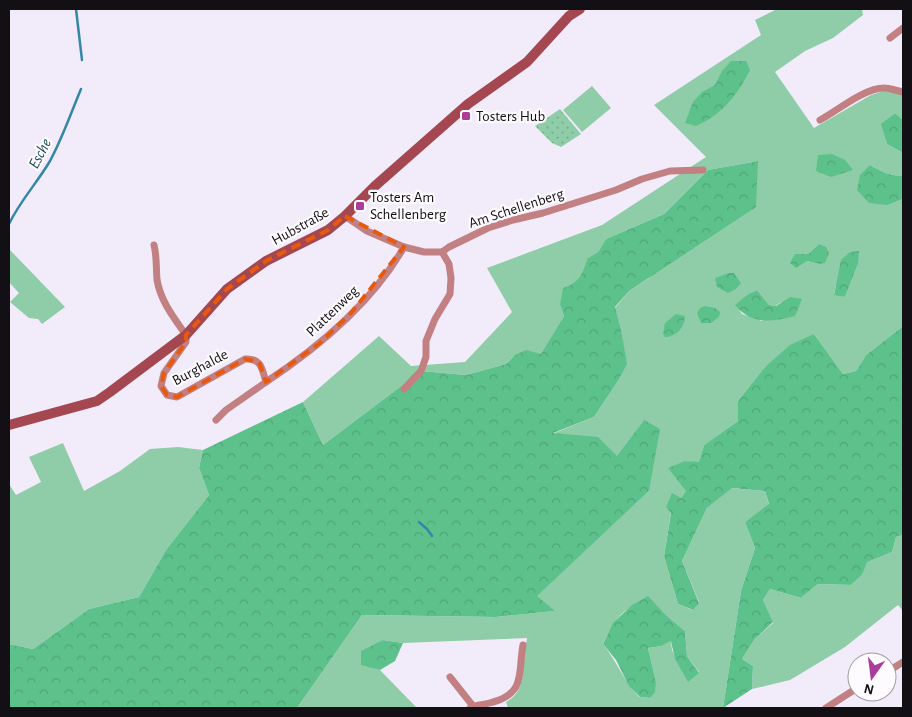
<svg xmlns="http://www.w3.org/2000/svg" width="912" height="717" font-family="'Alegreya Sans',sans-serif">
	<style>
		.grass { fill: #8ecda8; fill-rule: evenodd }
		.forest { fill: url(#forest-crowns) }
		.park { fill: url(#park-dots) }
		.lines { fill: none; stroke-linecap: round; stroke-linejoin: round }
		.stream { stroke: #3686a9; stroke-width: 2.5 }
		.street { stroke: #c28083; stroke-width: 7 }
		.secondary { stroke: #a54750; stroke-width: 10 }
		.marked { fill: none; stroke: #e8590c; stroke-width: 4; stroke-dasharray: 10 6; stroke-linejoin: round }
		.poi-dot { fill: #ac3c99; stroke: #fdfbfe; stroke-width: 2 }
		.labels { text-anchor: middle; stroke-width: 4.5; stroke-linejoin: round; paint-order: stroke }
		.poi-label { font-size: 15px; fill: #121015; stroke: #fdfbfe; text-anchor: start }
		.street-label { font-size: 15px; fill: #121015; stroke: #fdfbfe }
		.water-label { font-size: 16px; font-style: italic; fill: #16465a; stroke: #fdfbfe }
	</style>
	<defs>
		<pattern id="forest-crowns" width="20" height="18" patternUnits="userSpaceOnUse" patternTransform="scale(1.25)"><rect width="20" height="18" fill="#5dc18c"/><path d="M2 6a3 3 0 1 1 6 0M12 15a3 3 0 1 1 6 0" fill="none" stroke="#50a578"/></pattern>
		<pattern id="park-dots" width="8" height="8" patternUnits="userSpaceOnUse" patternTransform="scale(1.25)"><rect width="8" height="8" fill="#8ecda8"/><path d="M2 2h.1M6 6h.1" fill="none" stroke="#79af90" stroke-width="1.8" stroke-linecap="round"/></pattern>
	</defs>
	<rect width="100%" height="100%" fill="#f2ecfa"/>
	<!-- grass -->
	<g class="grass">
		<path d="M777,9h85l1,6 -30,23 -28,13 -30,21 39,56 57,-33 13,-4 19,3v26l-8,-7 -13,11 5,20 16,9v22c-10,3 -24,-5 -33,-10l18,40 15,-6v127l-37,29 -10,16 -13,3 -29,-40 -50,34 -26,33v20l-34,24 -5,18 -14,-2 1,30 -15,21 -7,44 14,48 14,6 7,-8 -17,-41 25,-53 24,-20 34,3 4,14 -24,17 10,26 -14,43 -18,117h-215l-2,-6c22,-12 14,-32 18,-53 1,-3 3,-7 3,-11l-124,5 -20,-3 -22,24 19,6 36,37 3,1h-122l65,-93 134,2 58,-6 -18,-15 113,-105 -5,-71 -27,37 -65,-23 42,-17 24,-36 8,-17 -5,-35 -6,-21 14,-17 20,-13 109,-117 -50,9 -44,44 -58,25 -8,13 -11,8 -4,15 -11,10 -12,20 4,11 -23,39h-26l-9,9 -40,11 -45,-4 -98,74 -20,-43 76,-66 32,30 54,-4 47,-50 -25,-44 115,-43 104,-68 -52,-52 107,-70 -6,-15zM819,244v20l-12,-3 -12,-7h13zM858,264l-13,33 -11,-3 2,-9zM757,290l12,15 6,1 8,-5 -21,20 -20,-7 -6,-9 12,-11zM648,597l18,18 19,16 2,25 12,16 -11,9 -16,-31 -1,-9 -9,5 -14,2 8,34 -6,16 -11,-1c-15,-16 -22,-35 -36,-53 12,-26 19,-34 45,-47z"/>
		<path d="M592,86l19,22 -29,24 -19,-22z"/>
		<path d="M9,249l56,58 -23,17 -4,-5 -9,-1 -19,-16 9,-9 -10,-11z"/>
		<path d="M63,443l21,48 36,-20 30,-22 28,-2 25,3 -4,18 10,27 -43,55 -27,47 -50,12 -56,40 -24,-5v-160l7,11 25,-13 -12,-25z"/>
		<path d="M903,535v76l-5,-6 -53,42 -55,33 -38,9 1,-23 -11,-7 12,-19 19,-17 -10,-23 7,-11 31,9 17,-14 33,1 11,-10 4,-13 26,-10 4,-15z"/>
	</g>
	<!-- forest -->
	<g class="forest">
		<path d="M731,61h15l4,9c-12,24 -28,45 -54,56l-11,-3 8,-21 9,-10 13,-7 7,-14z"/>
		<path d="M895,113l8,7v33l-16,-9 -6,-20z"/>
		<path d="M832,154l13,6 8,10 -22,7 -15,-6 2,-16z"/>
		<path d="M758,161l-2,46 -127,84 -14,16 6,22 6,35 -9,17 -24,36 -41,16 45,4 19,19 27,-36 16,9 -11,62 -112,105 18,15 -59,6 -134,-2 -65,93h-288v-64l24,5 56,-40 50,-12 27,-47 43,-55 -10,-27 4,-18 100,-48 20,43 98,-74 45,4 40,-11 9,-9 11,-5 15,4 23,-38 -4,-11 3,-17c16,-5 20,-14 24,-29l11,-7 8,-13 58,-25 44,-44z"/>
		<path d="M870,165c9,5 23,13 33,10v24l-15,6 -19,-2 -12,-13 3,-15z"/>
		<path d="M819,244l7,3 3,6 -4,10 -6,1 -12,-3 -11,7 -6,-5 5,-9h13z"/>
		<path d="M859,251l-1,13 -13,33 -11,-2 7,-35 9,-8z"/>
		<path d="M729,273h5l7,10 -5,6 -8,4 -11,-6 -2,-9z"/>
		<path d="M757,290l12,15 7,1 14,-9 12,2 -7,17c-23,6 -44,9 -60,-11l13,-11z"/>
		<path d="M705,306l10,2 5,4 -1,5 -8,6h-10l-4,-10 3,-5z"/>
		<path d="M676,314l9,2c0,11 -9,21 -20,21l-2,-3 2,-11z"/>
		<path d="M903,326v209l-7,2 -4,15 -25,10 -5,13 -11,10 -33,-1 -17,14 -31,-9 -7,11 10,22 -19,18 -12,19 11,7 -1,23 -29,19 18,-117 14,-43 -10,-26 24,-18 -4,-13 -33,-3 -25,20 -25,53 17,42 -6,7 -15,-6 -14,-48 7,-43 -5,-6 6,-14 9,5 5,-7 -18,-23 17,-7 14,1 5,-17 34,-24v-20l26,-33 26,-23 24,-11 29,40 13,-3 10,-16z"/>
		<path d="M648,596l18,19 19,16 2,25 12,17 -11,9 -13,-23 -4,-18 -9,5 -14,2 8,34 -1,10 -5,6 -10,-1 -11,-11 -13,-26 -13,-16 10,-21 19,-18z"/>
		<path d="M383,640l20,3 -8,18 -15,9 -19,-5v-14z"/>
	</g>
	<!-- park -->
	<path class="park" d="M560,109l21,25 -20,13 -9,-4 -17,-17z"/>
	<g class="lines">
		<!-- stream -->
		<g class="stream">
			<path d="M76,9l6,51"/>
			<path d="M9,224c11,-23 28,-41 41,-63 12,-22 21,-48 31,-72"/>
			<path d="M419,522l8,7 5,7"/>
		</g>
		<!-- street -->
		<g class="street">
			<path d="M890,38l13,-10"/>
			<path d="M820,120c17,-9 44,-32 64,-32 6,0 13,3 19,4"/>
			<path d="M345,216l22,15 37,16 20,5h18l7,-5 39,-19 25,-8 30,-7 73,-23 26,-11 28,-8 33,-1"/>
			<path d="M154,245c3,12 2,23 3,35 4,22 17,38 29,55v7l-22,31 -3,13 6,9 10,2 68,-38c16,-1 17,9 21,23l-40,28 -10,10"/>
			<path d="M266,382c53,-35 106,-79 138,-135"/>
			<path d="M404,389l17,-18 5,-14v-16l9,-22 15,-25 1,-16 -2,-14 -7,-12"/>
			<path d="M887,672l16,-10"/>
			<path d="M450,677l23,29"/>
			<path d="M470,708c7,-4 15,-3 23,-6 33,-9 25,-30 30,-57"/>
			<path d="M826,708l31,-20"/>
		</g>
		<!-- secondary -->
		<path class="secondary" d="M9,425l88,-24 13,-9 76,-57 41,-46 39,-28 62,-31 17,-14 30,-30 93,-82 59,-42 42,-46 11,-7"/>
	</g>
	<!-- marked area -->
	<path class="marked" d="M345,216l59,31 -53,66 -31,30 -54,39 -7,-20 -14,-3 -68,38 -10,-2 -6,-9 3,-13 22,-31v-7l41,-46 39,-28 62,-31z"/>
	<!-- markers -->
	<g class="poi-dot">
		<rect x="461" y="111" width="10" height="10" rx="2.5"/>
		<rect x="355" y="201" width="10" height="10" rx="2.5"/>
	</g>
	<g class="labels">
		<!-- poi labels -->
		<g class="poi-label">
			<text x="476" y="121">Tosters Hub</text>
			<text x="370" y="202">Tosters Am<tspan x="370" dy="17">Schellenberg</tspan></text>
		</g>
		<!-- street labels -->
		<g class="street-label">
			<text transform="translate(516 208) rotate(-18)" y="5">Am Schellenberg</text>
			<text transform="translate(300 226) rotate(-29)" y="5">Hubstraße</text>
			<text transform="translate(332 311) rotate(-44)" y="5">Plattenweg</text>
			<text transform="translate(200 367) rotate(-28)" y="5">Burghalde</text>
		</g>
		<!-- water labels -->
		<g class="water-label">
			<text transform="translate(39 153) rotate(-62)" y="6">Esche</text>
		</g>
	</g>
	<!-- border -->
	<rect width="912" height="717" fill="none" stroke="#121015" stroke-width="20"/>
	<!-- north arrow -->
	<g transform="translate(872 677) rotate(194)"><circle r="24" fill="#fdfbfe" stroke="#9f9da1"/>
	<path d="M0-4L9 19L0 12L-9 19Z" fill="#ac3c99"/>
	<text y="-8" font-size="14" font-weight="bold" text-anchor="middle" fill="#121015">N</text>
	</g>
</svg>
